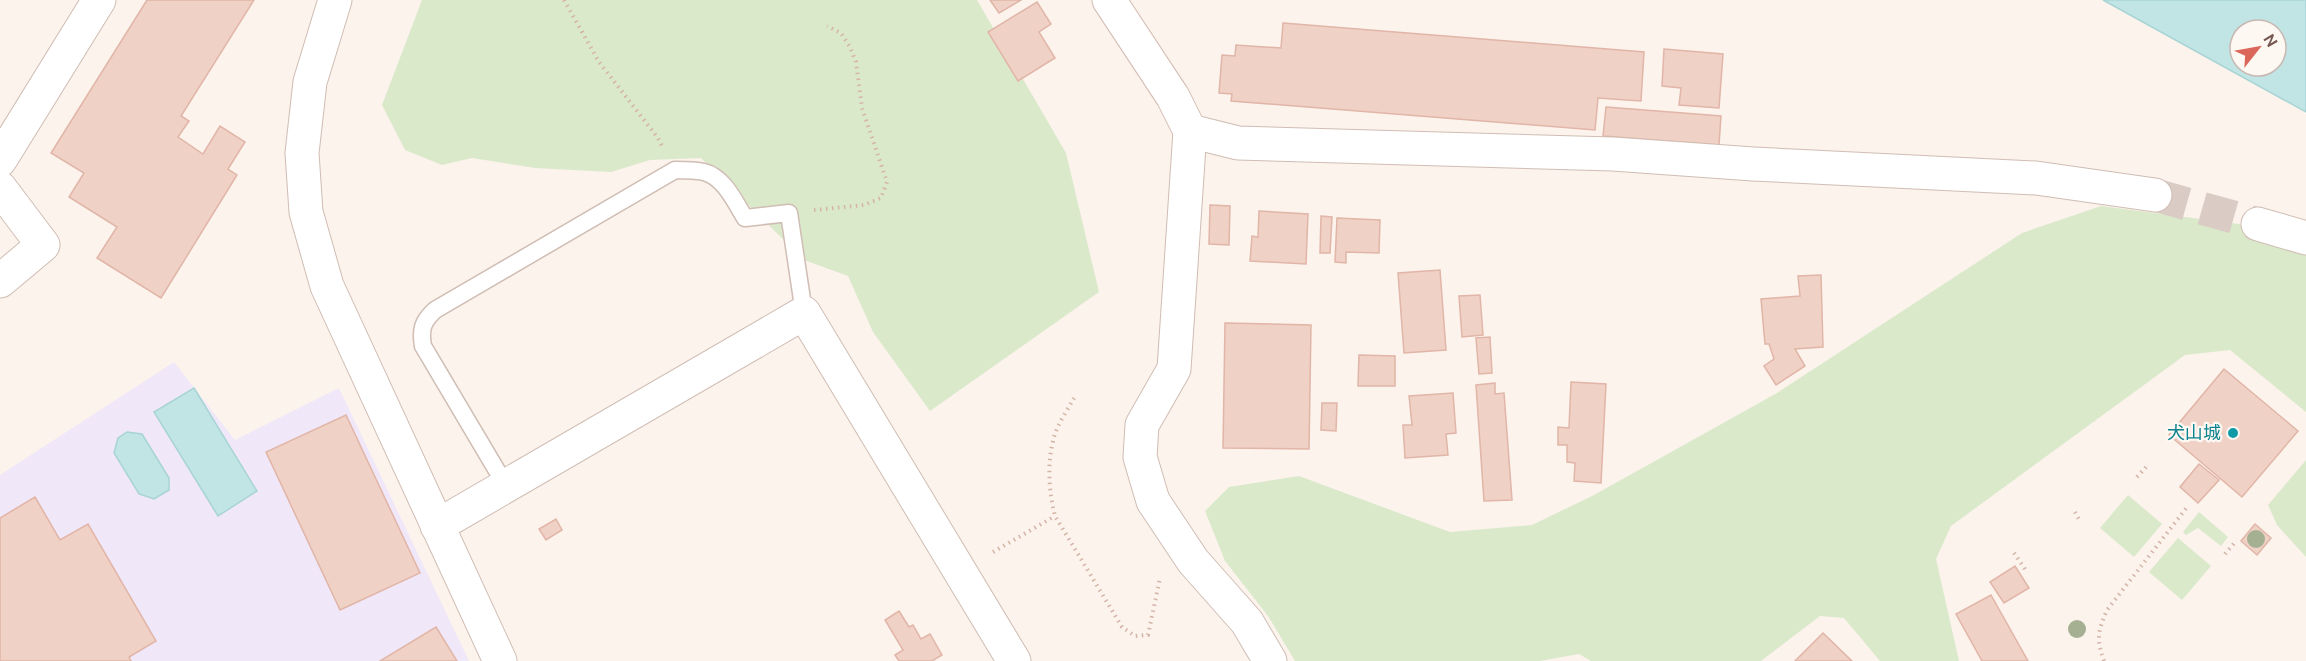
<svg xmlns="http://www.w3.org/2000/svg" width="2306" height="661" font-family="Ubuntu,'Noto Sans JP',sans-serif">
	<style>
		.education { fill: #f0e8f8 }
		.green { fill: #dbe9cb }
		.water { fill: #c1e4e4; stroke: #a8d4d5; stroke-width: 1.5; fill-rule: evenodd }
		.building { fill: #efd1c5; stroke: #e1b5a7; stroke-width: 1.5 }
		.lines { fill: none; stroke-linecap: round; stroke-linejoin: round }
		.street-tunnel { stroke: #daccc5; stroke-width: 33; stroke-dasharray: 33 16; stroke-linecap: butt }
		.lane-casing { stroke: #d0bdb4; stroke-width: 19 }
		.street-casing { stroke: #d0bdb4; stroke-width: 35 }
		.secondary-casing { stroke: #d3bcb2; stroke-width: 35 }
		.path { stroke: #d5b4a8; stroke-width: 4; stroke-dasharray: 1.5 4.5; stroke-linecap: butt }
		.lane { stroke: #fff; stroke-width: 16 }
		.street { stroke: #fff; stroke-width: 33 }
		.secondary { stroke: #fff; stroke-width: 33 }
		.tree { fill: #a5b092 }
		.culture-dot { fill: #0f9aa8; stroke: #fef8f3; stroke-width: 2 }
		.labels { text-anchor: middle; stroke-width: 4.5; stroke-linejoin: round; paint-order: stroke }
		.culture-label { font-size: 18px; fill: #0d838f; stroke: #fef8f3; text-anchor: end }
	</style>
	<rect width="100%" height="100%" fill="#fbf3ec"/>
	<!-- education -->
	<path class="education" d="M174,362l61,78 104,-52 130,273h-469v-186z"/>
	<!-- green -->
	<g class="green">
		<path d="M422,0h555l89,153 33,139 -169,119 -57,-79 -25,-56 -44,-16 -103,-102 -51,2 -39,12 -76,-4 -63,-10 -30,7 -37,-15 -23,-45z"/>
		<path d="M2101,206l138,18 67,24v164l-76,-62 -45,5 -234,171 -15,33 23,102h-79l-36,-43 -24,-2 -59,45h-170l-12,-7 -39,7h-245l-27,-45 -43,-55 -20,-50 24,-24 70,-11 151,56 82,-7 62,-30 183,-102 245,-160z"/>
		<path d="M2306,460v97l-29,-32 -9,-20z"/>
		<path d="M2128,495l34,29 -28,33 -34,-29z"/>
		<path d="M2199,512l29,25 -7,9 -23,-18 -12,7 -3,-3z"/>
		<path d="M2178,538l33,28 -29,34 -33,-28z"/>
	</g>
	<!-- water -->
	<g class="water">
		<path d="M2103,0h203v112zM2240,30h36v36h-36z"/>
		<path d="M194,388l63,103 -39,25 -64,-104z"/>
		<path d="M127,432l15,2 27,44v12l-15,9 -15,-5 -25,-41 4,-15z"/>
	</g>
	<!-- building -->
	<g class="building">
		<path d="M147,0h107l-73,116 8,5 -11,16 25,17 17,-28 25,16 -17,27 9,6 -76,123 -64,-40 20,-31 -48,-30 15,-24 -33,-20z"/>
		<path d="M990,0h31l-22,13z"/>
		<path d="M1037,2l14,22 -12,8 16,26 -37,23 -30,-49z"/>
		<path d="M1283,23l361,29 -3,49 -43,-3 -3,32 -364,-29 1,-7 -13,-1 3,-38 13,1 1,-11 45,3z"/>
		<path d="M1664,49l59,5 -4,54 -40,-3 2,-17 -19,-2z"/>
		<path d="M1606,107l115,9 -2,29 -116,-9z"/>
		<path d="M1210,205l20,1 -1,39 -20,-1z"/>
		<path d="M1259,211l49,3 -2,50 -56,-3 2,-25 6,1z"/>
		<path d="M1321,216l11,1 -2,36h-10z"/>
		<path d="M1337,218l43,2 -1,33 -33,-1v11l-11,-1z"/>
		<path d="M1440,270l6,80 -42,3 -6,-80z"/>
		<path d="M1821,275l2,72 -28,2 10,17 -29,19 -12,-19 10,-7 -5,-15h-4l-4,-45 39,-3 -2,-20z"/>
		<path d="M1480,295l3,40 -21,2 -3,-41z"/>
		<path d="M1225,323l86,2 -2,124 -86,-1z"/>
		<path d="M1490,337l2,36 -13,1 -3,-36z"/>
		<path d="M1359,355l36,1v30h-37z"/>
		<path d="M2224,369l74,62 -56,66 -73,-62z"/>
		<path d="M1571,382l35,2 -5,99 -27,-2 1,-18 -8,-1v-17h-9v-18l11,1z"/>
		<path d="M1495,383v11l9,-1 8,107 -28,1 -8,-116z"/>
		<path d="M1453,393l3,40 -10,1 2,21 -43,3 -2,-33h9l-3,-29z"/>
		<path d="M1322,403h15l-1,28 -15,-1z"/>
		<path d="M346,415l74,158 -80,37 -74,-158z"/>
		<path d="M2199,464l20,16 -21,23 -18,-16z"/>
		<path d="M35,497l25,43 28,-16 68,117 -27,16 2,4h-131v-143z"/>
		<path d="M556,519l6,11 -16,10 -7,-11z"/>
		<path d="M2255,524l16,14 -14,17 -16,-14z"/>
		<path d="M2015,566l14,22 -25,15 -14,-21z"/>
		<path d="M1991,595l37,66h-46l-26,-47z"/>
		<path d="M899,611l10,16 4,-2 8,14 9,-5 12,21 -10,6h-33l-4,-6 8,-5 -18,-30z"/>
		<path d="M436,627l21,34h-77z"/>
		<path d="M1823,633l29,28h-57z"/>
	</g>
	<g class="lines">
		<!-- street-tunnel -->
		<path class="street-tunnel" d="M2155,195l103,29"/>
		<!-- lane casing -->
		<g class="lane-casing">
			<path id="lane" d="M506,486l-83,-140c-3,-17 0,-25 12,-36l240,-140c9,0 20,0 29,2 20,5 31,30 41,46l44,-5 15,100"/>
		</g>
		<!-- street casing -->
		<g class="street-casing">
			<g id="street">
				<path d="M335,0l-25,82 -8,71 4,59 21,74 173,375"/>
				<path d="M0,160l99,-160"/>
				<path d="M0,188l43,57 -43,36"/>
				<path d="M2258,224l48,14"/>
				<path d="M437,526l367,-213 210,348"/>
				<path d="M1270,661l-23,-39 -54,-61 -40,-60 -13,-44 2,-32 32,-56 16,-238 48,12 375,11 140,10 283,14 119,17"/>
			</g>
		</g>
		<!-- secondary casing -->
		<g class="secondary-casing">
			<path id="secondary" d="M1109,0l64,97 17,34"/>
		</g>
		<!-- path -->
		<g class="path">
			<path d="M564,0l35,62 59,76 5,10"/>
			<path d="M814,210l50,-5 17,-7 6,-16 -25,-74 -6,-46 -6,-15 -9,-14 -14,-7"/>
			<path d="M1074,398c-7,13 -18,28 -21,43 -6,24 -4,51 2,75l67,111 13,9 13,-1 12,-57"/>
			<path d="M2137,477l9,-10"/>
			<path d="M2075,512l5,9"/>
			<path d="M993,552l62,-36"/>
			<path d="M2014,553l13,19"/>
			<path d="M2225,554l11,-13"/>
			<path d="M2104,661c-8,-22 -6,-30 3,-51l81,-104"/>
		</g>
		<!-- lane -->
		<use href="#lane" class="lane"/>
		<!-- street -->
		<use href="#street" class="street"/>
		<!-- secondary -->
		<use href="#secondary" class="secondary"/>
	</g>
	<!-- trees -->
	<g class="tree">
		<circle cx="2256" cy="539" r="9"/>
		<circle cx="2077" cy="629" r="9"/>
	</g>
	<!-- markers -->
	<circle class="culture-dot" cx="2233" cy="433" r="6"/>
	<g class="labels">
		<!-- culture labels -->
		<g class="culture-label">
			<text x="2221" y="439">犬山城</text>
		</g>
	</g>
	<!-- north arrow -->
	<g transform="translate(2258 48) rotate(59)"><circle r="28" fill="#fef8f3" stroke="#c8b8b2" stroke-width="1.5"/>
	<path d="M0-4.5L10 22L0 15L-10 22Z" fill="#db675b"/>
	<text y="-9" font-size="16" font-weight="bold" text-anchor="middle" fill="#765850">N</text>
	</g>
</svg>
